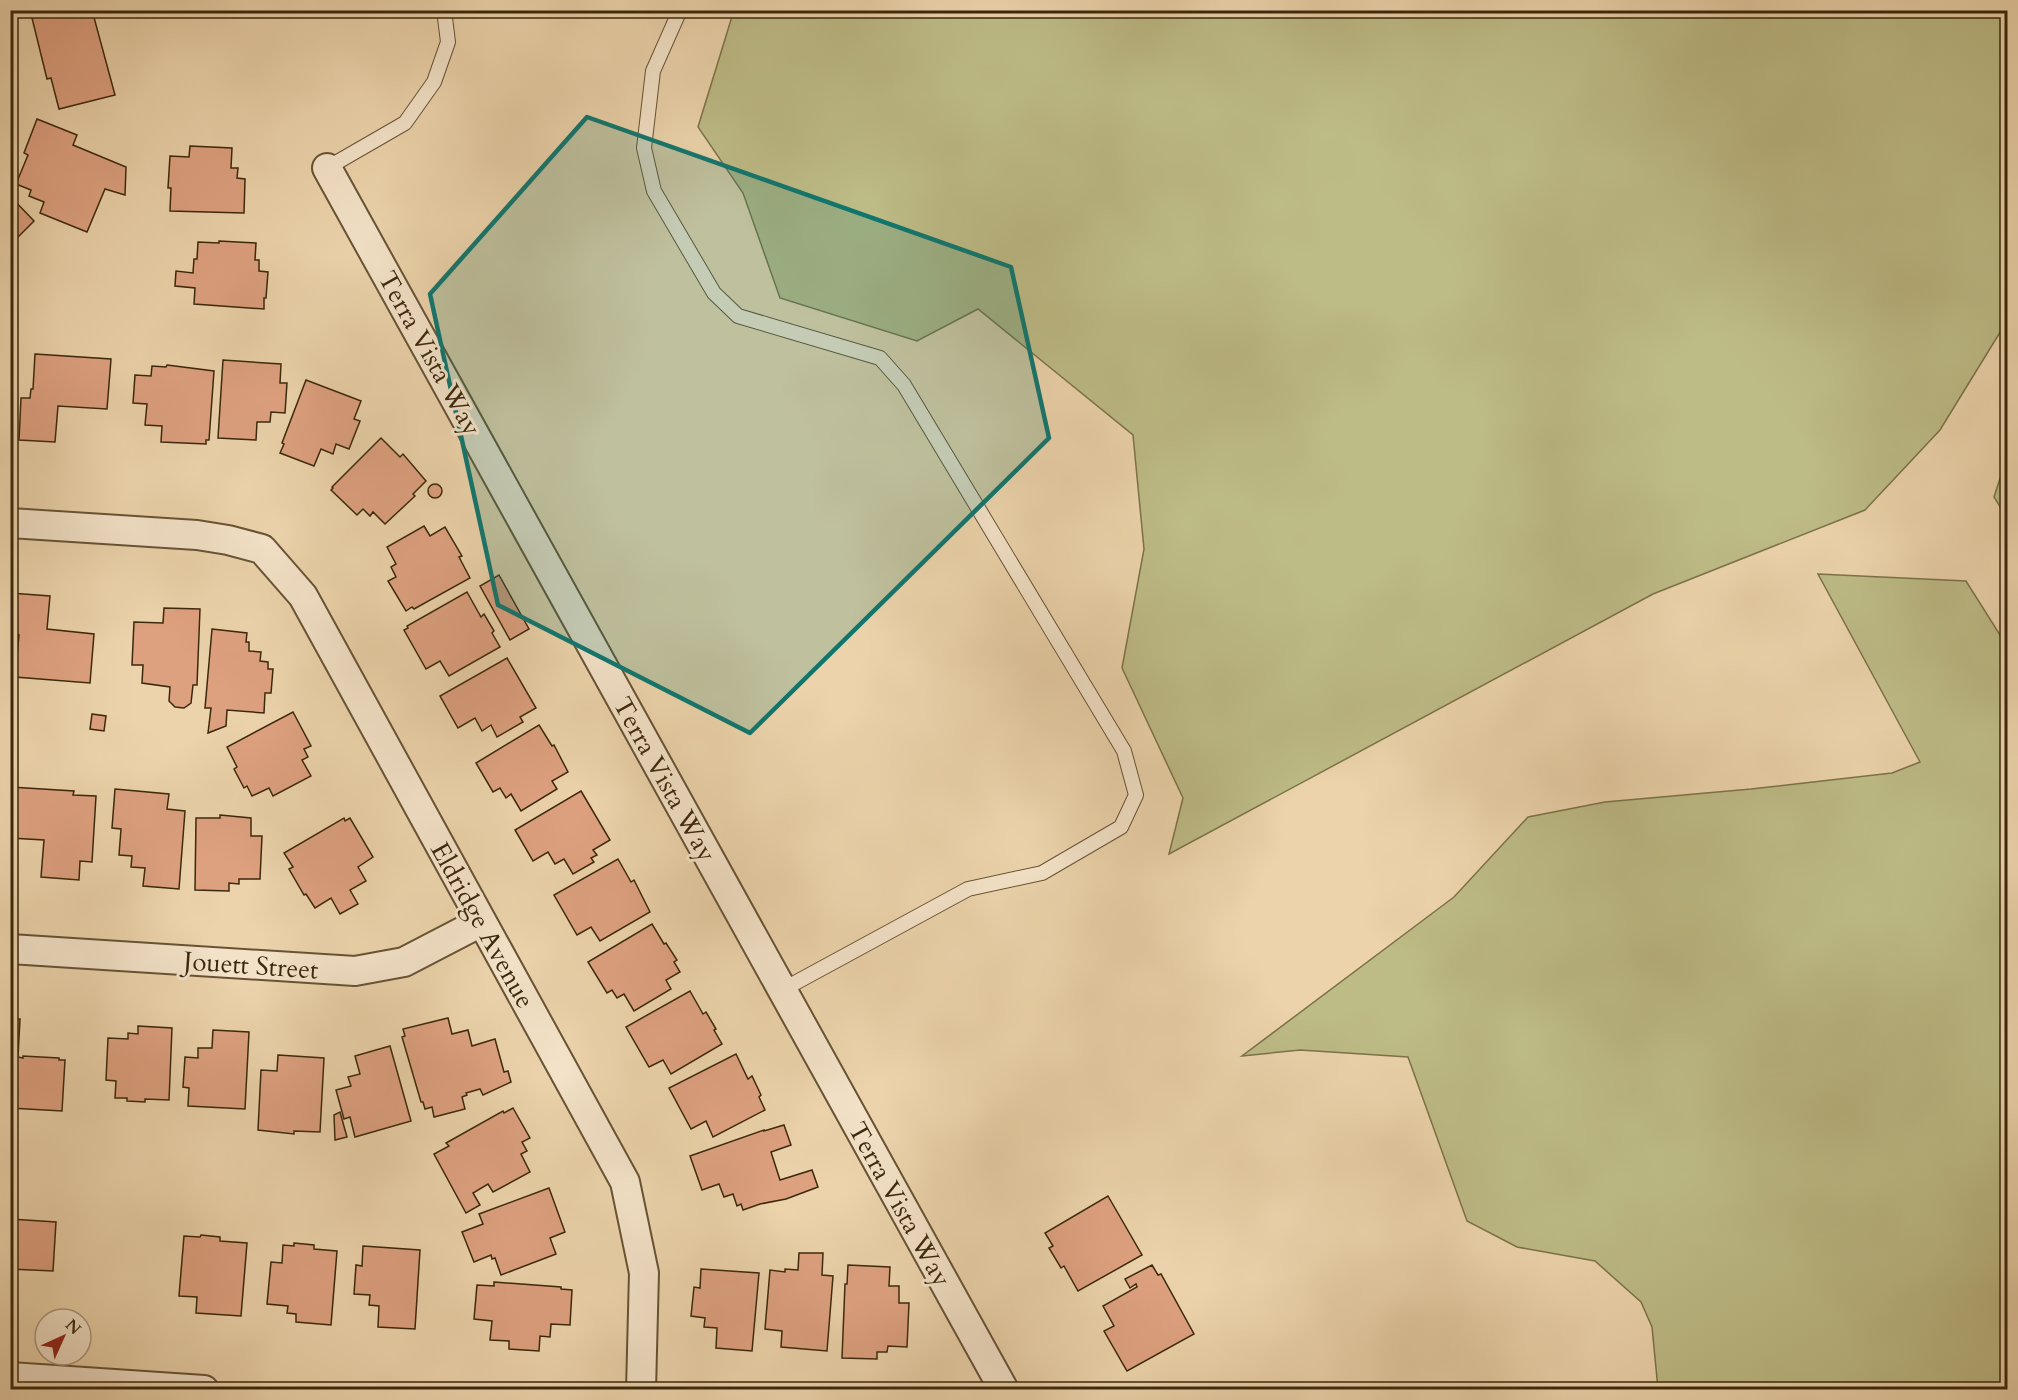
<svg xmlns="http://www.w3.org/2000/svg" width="2018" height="1400" font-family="Cardo,serif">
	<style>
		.green { fill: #bdbb86; stroke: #7c7249; stroke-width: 1.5 }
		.building { fill: #dea180; stroke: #3b280c; stroke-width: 1.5 }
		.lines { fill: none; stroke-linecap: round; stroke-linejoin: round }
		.lane-casing { stroke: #675334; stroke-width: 16 }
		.street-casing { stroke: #675334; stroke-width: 32 }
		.lane { stroke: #f3e2c8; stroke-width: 14 }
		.street { stroke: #f3e2c8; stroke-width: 28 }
		.marked { fill: #0f766e; fill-opacity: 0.2; stroke: #0f766e; stroke-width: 4.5; stroke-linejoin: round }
		.labels { text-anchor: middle; stroke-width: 6; stroke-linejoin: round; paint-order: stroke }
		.street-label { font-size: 26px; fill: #3b280c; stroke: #f3e2c8 }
	</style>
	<rect width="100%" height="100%" fill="#ecd3ab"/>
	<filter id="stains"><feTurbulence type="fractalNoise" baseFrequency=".00333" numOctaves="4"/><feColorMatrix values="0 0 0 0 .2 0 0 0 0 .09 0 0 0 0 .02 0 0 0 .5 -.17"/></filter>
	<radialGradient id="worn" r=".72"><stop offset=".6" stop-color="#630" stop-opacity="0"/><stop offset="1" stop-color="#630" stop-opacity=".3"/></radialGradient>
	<!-- green -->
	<g class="green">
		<path d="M734,10l1273,1v310l-67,109 -75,80 -212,84 -484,260 14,-56 -61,-130 22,-119 -11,-114 -155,-126 -61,32 -137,-43 -37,-105 -45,-66z"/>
		<path d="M2007,457l1,61h-1l-13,-21z"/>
		<path d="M1818,574l148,7 41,65v743h-349l-6,-62 -11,-25 -46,-41 -78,-14 -50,-26 -59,-164 -108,-7 -58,6 212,-159 74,-80 77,-15 146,-13 141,-16 28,-11z"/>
	</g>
	<!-- building -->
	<g class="building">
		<path d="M62,10h30l23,85 -56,14 -8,-31 -4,1 -15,-61z"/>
		<path d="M37,119l40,16 -4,10 53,22 -1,28 -20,-6 -18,43 -47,-19 4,-11 -15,-6 2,-6 -15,-6 12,-29 -4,-2z"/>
		<path d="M190,146l42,2 -1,20h7l-1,10 8,1 -1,34 -74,-2 1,-23h-3l2,-32 19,1z"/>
		<path d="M10,196l24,25 -24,24z"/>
		<path d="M219,241l37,2 -1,17h4v11l9,1 -2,26h-2v11l-70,-5 1,-16 -20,-2 1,-15 17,2 1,-14h3l1,-17 21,1z"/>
		<path d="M35,354l76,5 -4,50 -49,-3 -3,36 -36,-2 2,-42h9l1,-9h2z"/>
		<path d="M223,360l58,4 -1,19h7l-2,30 -14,-1 -1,10h-13l-1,18 -38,-2z"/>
		<path d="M167,365l47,6 -5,69h-3v4l-45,-2 1,-16 -17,-1 2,-21 -14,-1 2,-28 16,1 1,-10 14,1z"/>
		<path d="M306,380l55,21 -7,18 6,2 -11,28 -13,-5 -3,10 -12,-5 -7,17 -34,-13 4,-9 -2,-1z"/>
		<path d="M381,438l19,19 3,-3 23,27 -13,13 2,2 -30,28 -12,-12 -3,4 -7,-7 -6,6 -26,-25 2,-2 -1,-1z"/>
		<circle cx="435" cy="491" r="7"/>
		<path d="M424,526l6,10 15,-9 17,29 -3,1 11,21 -56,31 -2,-2 -6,4 -18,-30 8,-4 -5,-10 5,-3 -9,-17z"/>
		<path d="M499,575l30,54 -19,11 -30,-54z"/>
		<path d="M467,592l14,25 3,-3 10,17 -2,2 8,14 -51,29 -9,-15 -14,8 -22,-39 4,-2 -1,-2z"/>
		<path d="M10,593l40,3 -3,33 47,5 -4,49 -75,-6 4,-42 -9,-1z"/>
		<path d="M164,608l36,1 -3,76h-4l-2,18 -7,5 -9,-1 -6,-6 1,-14 -28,-4 1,-18h-11l2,-43 29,1z"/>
		<path d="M212,629l35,4 -1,9h3v9l12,1 -1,9 8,1v7h5l-2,24h-6l-1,20 -37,-3 -1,16 -18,7 3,-25h-6z"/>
		<path d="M507,658l29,50 -16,9 3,5 -26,15 -6,-12 -9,6 -7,-13 -17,10 -18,-32z"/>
		<path d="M293,712l18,34 -7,3 4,8 -6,3 9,16 -38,20 -4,-8 -17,8 -5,-10 -3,2 -10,-19 3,-2 -10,-20z"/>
		<path d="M92,714l14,2 -2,15 -14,-2z"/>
		<path d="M539,725l13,21 2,-1 14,27 -16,9 5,8 -36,22 -10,-17 -5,4 -6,-10 -7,4 -17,-29z"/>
		<path d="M10,787l64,4 -1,4 23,1 -4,66 -12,-1 -1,19 -38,-3 3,-37 -34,-2z"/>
		<path d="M115,789l54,5 -2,15 18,2 -6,78 -36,-3 2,-18 -14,-1 1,-11 -13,-1 2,-26 -9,-1z"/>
		<path d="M581,791l29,49 -17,10 4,5 -6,3 3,4 -21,12 -9,-15 -9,5 -7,-12 -15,9 -18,-31z"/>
		<path d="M220,815l31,3v18h11l-2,43h-21v5l-10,-1v8l-34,-1 1,-72h24z"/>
		<path d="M344,818l1,3 5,-3 23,39 -15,10 8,14 -16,9 8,14 -18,10 -9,-16 -16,10 -9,-14 -2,1 -15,-26 4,-2 -9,-14z"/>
		<path d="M618,859l13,23 3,-2 16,32 -50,29 -9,-14 -14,8 -23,-40z"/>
		<path d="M652,924l12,20 2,-1 11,17 -3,2 6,10 -14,8 5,9 -37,22 -10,-17 -7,4 -5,-8 -5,3 -19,-31z"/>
		<path d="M690,991l13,23 3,-2 10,17 -2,1 8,14 -51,30 -8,-14 -14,7 -23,-40z"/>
		<path d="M448,1018l4,16 16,-4 4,16 23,-7 9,33 4,-1 3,11 -28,13 -3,-6 -14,4 1,2 -5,2 3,12 -31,8 -2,-10 -7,2 -2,-7h-2l-19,-65 3,-1 -2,-7z"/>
		<path d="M10,1019h10l-2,38 5,1v-2l36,2v2h6l-3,51 -52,-3z"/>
		<path d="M138,1026l34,2 -3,72 -24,-1v3l-18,-1v-3h-12l1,-17 -10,-1 2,-42 20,1v-6l10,1z"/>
		<path d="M213,1030l36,2 -4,77 -57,-3 1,-18 -6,-1 2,-30 13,1v-10h14z"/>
		<path d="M390,1046l21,75 -56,16 -5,-20 -6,2 -8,-29 15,-4 -3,-9 12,-3 -5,-18z"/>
		<path d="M736,1054l12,25 4,-3 9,19 -2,2 6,13 -52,27 -7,-16 -15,8 -22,-41z"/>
		<path d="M278,1055l46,3 -4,74 -26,-1v3l-36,-4 3,-60 16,1z"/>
		<path d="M513,1108l17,30 -8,4 5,9 -6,3 9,18 -37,20 -5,-8 -15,9 7,12 -14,8 -32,-59 15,-8 -3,-3 57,-32 1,2z"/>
		<path d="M340,1112l7,25 -12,3 -1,-25z"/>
		<path d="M784,1125l7,20 -20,7 9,28 32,-10 6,17 -32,12 -26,5 -17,6 -2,-6 -4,2 -4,-12 -9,3 -5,-13 -17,6 -12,-34 74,-26v1z"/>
		<path d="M549,1188l16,44 -15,6 6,16 -55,21 -6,-17 -3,1 -1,-4 -17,7 -12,-30 21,-8 -4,-10z"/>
		<path d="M1108,1196l34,59 -64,36 -14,-25 -3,2 -12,-20 4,-2 -8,-13z"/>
		<path d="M10,1219l46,3 -3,49 -43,-2z"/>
		<path d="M201,1235l19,2v4l27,2 -6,73 -45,-3 1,-16 -18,-1 5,-60 16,1z"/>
		<path d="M294,1243l20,2v4l23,2 -6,74 -35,-3v-8l-9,-1 1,-7 -21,-2 4,-42 11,1 1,-18 11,1z"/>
		<path d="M363,1246l57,4 -5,79 -37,-2 1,-21 -10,-1 1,-10 -16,-1 2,-29 6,1z"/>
		<path d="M799,1253h24l-1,22 11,1 -6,75 -46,-4 1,-16 -17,-2 5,-59 15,2v-3l13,1z"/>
		<path d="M848,1265l42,2 -1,19h10v17h10l-2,44 -19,-1 -1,6h-10v7l-35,-1 3,-74h2z"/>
		<path d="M1152,1265l6,10 3,-1 33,60 -67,37 -23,-40 10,-5 -11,-20 34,-19 -1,-3 -6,4 -5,-9z"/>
		<path d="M701,1269l58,4 -7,78 -36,-3 1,-20 -13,-1 1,-9 -14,-2 3,-29 6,1z"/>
		<path d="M494,1282l67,5v2l11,1 -2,35 -19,-1 -1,13 -10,-1 -1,15 -30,-2v-8l-19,-1 2,-19 -18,-2 3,-34 17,1z"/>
	</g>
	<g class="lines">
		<!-- lane casing -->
		<g class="lane-casing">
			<g id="lane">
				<path d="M680,10l-27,61 -9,77 10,43 60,102 24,23 142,42 24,27 220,366 12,44 -15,32 -79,46 -74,16 -186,101"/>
				<path d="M327,168l78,-45 29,-41 14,-40 -4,-32"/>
			</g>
		</g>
		<!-- street casing -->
		<g class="street-casing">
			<g id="street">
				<path d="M327,168l677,1222"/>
				<path d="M10,523l187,12 31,5 34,9 41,47 322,586 19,91 -3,117"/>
				<path d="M10,949l345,22 49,-9 77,-40"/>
				<path d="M10,1377l194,13"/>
			</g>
		</g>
		<!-- lane -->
		<use href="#lane" class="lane"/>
		<!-- street -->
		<use href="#street" class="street"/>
	</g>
	<!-- marked area -->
	<path class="marked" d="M587,117l424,150 38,171 -299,295 -252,-128 -68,-311z"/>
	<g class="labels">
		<!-- street labels -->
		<g class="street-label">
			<text transform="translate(430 353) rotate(61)" y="9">Terra Vista Way</text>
			<text transform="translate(665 779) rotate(61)" y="9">Terra Vista Way</text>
			<text transform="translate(483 925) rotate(61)" y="9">Eldridge Avenue</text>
			<text transform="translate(251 965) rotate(4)" y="9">Jouett Street</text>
			<text transform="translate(900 1204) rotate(61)" y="9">Terra Vista Way</text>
		</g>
	</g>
	<!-- margin -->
	<rect width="2018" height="1400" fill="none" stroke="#ecd3ab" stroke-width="36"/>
	<rect x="12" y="12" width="1994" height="1376" fill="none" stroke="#3b280c" stroke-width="3"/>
	<rect x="18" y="18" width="1982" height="1364" fill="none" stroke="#3b280c" stroke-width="1.5"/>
	<!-- north arrow -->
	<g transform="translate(63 1337) rotate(45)"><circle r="28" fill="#f3e2c8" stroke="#a9987d" stroke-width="1.5"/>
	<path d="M0-4.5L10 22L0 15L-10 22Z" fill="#8f2418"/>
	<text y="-9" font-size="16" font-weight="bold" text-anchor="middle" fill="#3b280c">N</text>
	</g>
	<rect width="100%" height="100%" filter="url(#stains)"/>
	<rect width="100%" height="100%" fill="url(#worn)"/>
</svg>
